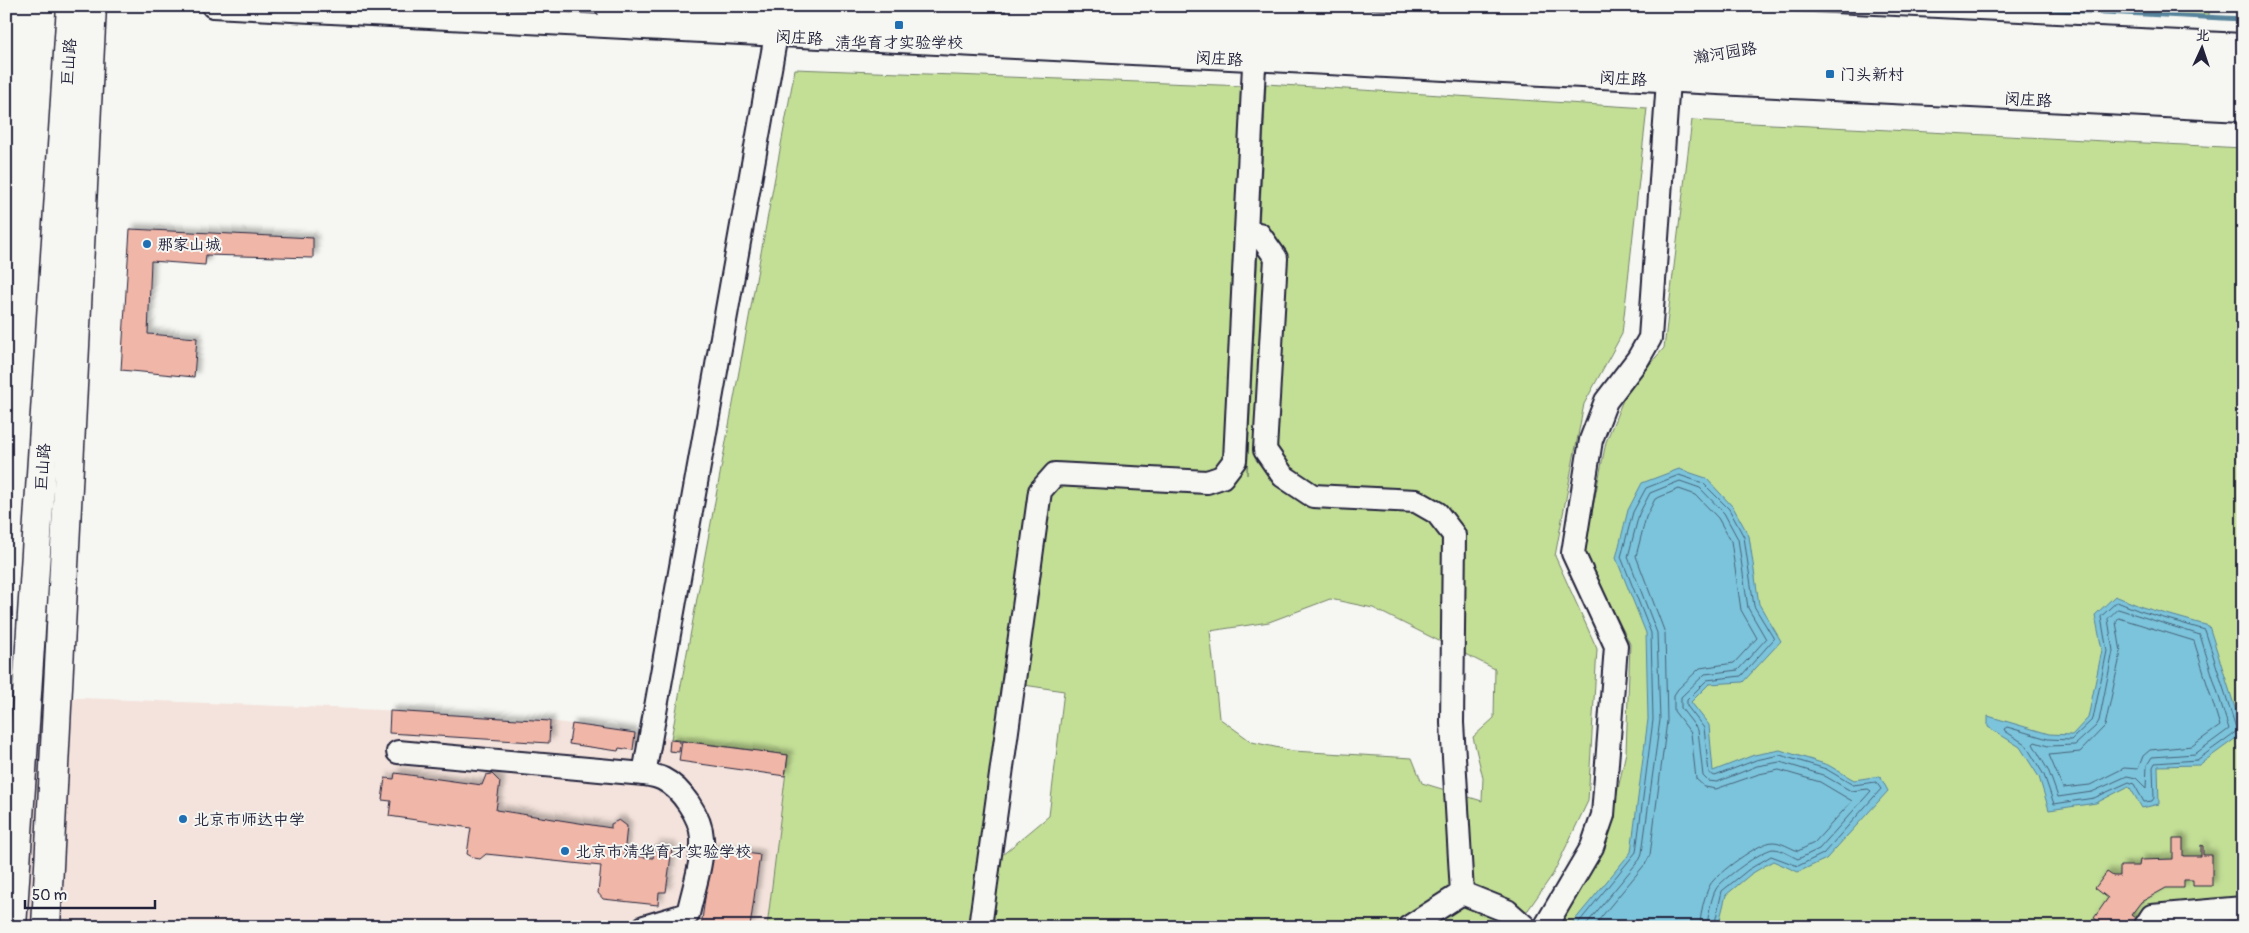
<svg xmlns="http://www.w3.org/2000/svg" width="2249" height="933" font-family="Pangolin,'LXGW WenKai TC',sans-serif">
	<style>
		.built { fill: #f4e3dc }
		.green { fill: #c3df96; stroke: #728068; fill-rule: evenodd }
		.water { fill: #7bc4db; stroke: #57839b }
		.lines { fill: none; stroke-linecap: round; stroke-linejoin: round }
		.shore { stroke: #46637b; stroke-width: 1 }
		.stream { stroke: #57839b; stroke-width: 5 }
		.building { fill: #f0b7a8; stroke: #22223b; filter: url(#shadow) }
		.minor-casing { stroke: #22223b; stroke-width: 26 }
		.major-casing { stroke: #22223b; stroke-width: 31 }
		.minor { stroke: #f6f6f2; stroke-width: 22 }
		.major { stroke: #f6f6f2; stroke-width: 28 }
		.poi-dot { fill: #1f6fb2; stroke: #f6f6f2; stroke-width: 2 }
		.labels { text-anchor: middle; stroke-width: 4; stroke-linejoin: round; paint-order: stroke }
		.street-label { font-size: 16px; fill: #22223b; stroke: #f6f6f2 }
		.poi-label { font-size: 16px; fill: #22223b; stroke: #f6f6f2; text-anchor: start }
	</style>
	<defs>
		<filter id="shadow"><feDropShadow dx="4.5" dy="-4.5" stdDeviation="2.5" flood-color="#0004"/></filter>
	</defs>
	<rect width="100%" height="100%" fill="#f6f6f2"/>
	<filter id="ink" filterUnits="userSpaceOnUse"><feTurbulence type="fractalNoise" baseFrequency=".02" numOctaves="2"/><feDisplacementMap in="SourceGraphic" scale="10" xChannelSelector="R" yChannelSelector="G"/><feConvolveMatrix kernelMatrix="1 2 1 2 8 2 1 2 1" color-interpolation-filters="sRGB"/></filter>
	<g filter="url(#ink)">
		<!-- built -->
		<path class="built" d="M6,695l375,15 169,11 238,34 -21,172h-761z"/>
		<!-- green -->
		<g class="green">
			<path d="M2071,6h138v12h-1z"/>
			<path d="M795,69l450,17 2,389 19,-391 381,24 -25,226 -38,70 -29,152 42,93 -9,152 -35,73 -25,36 -29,17h-732l21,-172 -117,-16zM1330,599l43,9 122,61 -1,49 -21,19 10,41 -1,23 -60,-18 -10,-25 -119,-7 -41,-9 -33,-24 -9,-87 59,-9zM1024,685l40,6 -15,125 -48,40z"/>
			<path d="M1692,120l551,28v779h-685l48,-82 20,-93 4,-108 -46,-92 22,-110 21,-52 37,-42z"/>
		</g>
		<!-- water -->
		<g class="water">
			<path d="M1679,469l27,9 27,29 16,29 10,68 22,37 -38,41 -34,2 -18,18 18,23 4,46 41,-16 26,-5 48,15 26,15 26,-4 8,15 -62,68 -28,13 -25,-11 -22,13 -25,21 -8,32h-149l62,-75 17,-133 -2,-86 -30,-75 12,-48 14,-27z"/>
			<path d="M2115,596l27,11 67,19 34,107 -44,32 -41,1 1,38 -17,4 -13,-22 -33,17 -47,7 -10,-33 -19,-30 -32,-20v-11l61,18 23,1 16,-17 14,-68 -7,-35z"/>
		</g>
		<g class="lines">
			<!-- shore -->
			<g class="shore">
				<path d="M2117,602l23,9 65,19 32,101 -40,29 -42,3 -2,4 1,31 -2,3 -8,1 -10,-18 -5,-2 -35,16 -40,6 -10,-29 -19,-31 -20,-13 -1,-2 3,-2 41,12 23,1 22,-21 14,-68 -6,-34z"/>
				<path d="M2118,609l82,26 29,94 -34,25 -43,3 -5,8 -1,23 -10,-10 -9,-2 -35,16 -34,5 -9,-25 -16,-28 2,-2 13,4 27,-1 21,-19 3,-5 14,-70 -5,-32z"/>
				<path d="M2119,618l75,23 26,85 -28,20 -42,4 -7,6 -5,13 -14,-1 -34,17 -27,3 -14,-33 31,-3 25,-26 16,-74 -5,-30z"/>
				<path d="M1575,927l61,-75 17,-132 -2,-87 -30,-76 12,-45 13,-24 33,-13 24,8 26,26 15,28 10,69 20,33 -33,37 -34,4 -20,20v6l17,22 5,45 6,3 41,-16 24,-5 46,14 27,16 23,-3 5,7 -58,65 -25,12 -27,-10 -23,14 -26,21 -8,36"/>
				<path d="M1584,927l56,-68 2,-6 18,-133 -3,-87 -29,-76 11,-43 11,-21 30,-12 20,7 24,25 14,26 10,69 18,31 -28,31 -33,4 -24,23v11l17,22 5,46 5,5 9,1 40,-16 23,-4 43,13 28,16 17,-2 3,2 -52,58 -21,10c-7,-3 -17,-10 -25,-10 -11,1 -52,31 -57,40 -5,9 -8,27 -9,38"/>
				<path d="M1593,927l53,-64 4,-8 17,-134 -2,-88 -29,-77 10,-39 9,-18 24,-10 17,6 22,23 13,23 10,69 16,28 -23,25 -34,5 -22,21 -4,6v16l17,22 5,46 9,8 11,2 43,-15 20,-4 41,12 32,19 -38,42 -16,8c-8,-3 -17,-9 -25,-9 -14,0 -57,32 -63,43 -6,11 -10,30 -10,42"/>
			</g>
			<!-- stream -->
			<path class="stream" d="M1989,6l254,13"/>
		</g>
		<!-- building -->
		<g class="building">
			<path d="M130,229l183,9v20l-107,-3 -1,10 -54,-4 -3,73 49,4 -3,39 -73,-7z"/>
			<path d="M390,711l160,10 -1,22 -160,-10z"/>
			<path d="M572,724l63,9 -2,17 -14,-2 -1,3 -49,-7z"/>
			<path d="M670,740l10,1 -1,11 -10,-1z"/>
			<path d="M682,741l106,14 -3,21 -106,-15z"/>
			<path d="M395,773l87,12 4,-10 6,-1 8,8 -4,28 115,18v-4l8,-4 8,6 -3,29 29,3 2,-12 17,2 -6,44h-7l-1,13 -55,-6 -5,-6 3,-27 -115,-12 -6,5 -6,-1 -7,-4 4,-26 -82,-12 2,-15 -9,-1 3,-22 9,1z"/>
			<path d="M2173,839h10v17h18v-11l2,1v9h9v31h-19v-6h-9v8h-18l-25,14 -10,13 8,6 -4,6h-29l-12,-9 14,-20 -13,-10 12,-16 6,4h7v-10h19l1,-6 33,-1z"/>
			<path d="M712,848l48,7 -10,72h-49z"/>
		</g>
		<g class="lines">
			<!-- minor casing -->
			<g class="minor-casing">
				<g id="minor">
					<path d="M213,6l2030,104"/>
					<path d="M1441,6l802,39"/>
					<path d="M1755,47l17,-3 3,-38"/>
					<path d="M1246,232l13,2 17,24 -11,192 18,26 30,20 103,5 21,12 17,22 -2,188 10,170"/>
					<path d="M398,752l246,22"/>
					<path d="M644,927l44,-13c5,-24 15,-51 14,-76 -1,-21 -21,-50 -39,-59 -6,-3 -13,-4 -19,-5l132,-739"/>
					<path d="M980,927l60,-436 15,-17 152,8 15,-5 13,-17 20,-415"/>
					<path d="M1409,927l53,-34 45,18 18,16"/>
					<path d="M1545,927l47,-80 11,-32 13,-169 -43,-93 18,-113 15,-39 32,-42 12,-21 19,-272"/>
					<path d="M2145,927l7,-11 91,-8"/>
				</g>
			</g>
			<!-- major casing -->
			<g class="major-casing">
				<g id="major">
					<path d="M610,6l1633,84"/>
					<path d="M1019,6l1224,63"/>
					<path d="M12,927l59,-921"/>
					<path d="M46,927l46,-921"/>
				</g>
			</g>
			<!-- minor -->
			<use href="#minor" class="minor"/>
			<!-- major -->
			<use href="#major" class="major"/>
		</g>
	</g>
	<!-- markers -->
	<g class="poi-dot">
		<rect x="894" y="20" width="10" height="10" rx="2.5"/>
		<rect x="1825" y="69" width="10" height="10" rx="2.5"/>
		<circle cx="147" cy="244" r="5"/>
		<circle cx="183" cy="819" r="5"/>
		<circle cx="565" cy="851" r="5"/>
	</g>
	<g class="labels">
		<!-- street labels -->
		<g class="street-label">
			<text transform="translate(799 37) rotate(3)" y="6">闵庄路</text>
			<text transform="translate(1725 52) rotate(-9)" y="6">瀚河园路</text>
			<text transform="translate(1219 58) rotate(3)" y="6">闵庄路</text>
			<text transform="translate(68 62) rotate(-86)" y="6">巨山路</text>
			<text transform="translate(1623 78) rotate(3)" y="6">闵庄路</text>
			<text transform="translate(2028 99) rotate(3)" y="6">闵庄路</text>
			<text transform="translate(42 467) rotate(-86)" y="6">巨山路</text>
		</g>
		<!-- poi labels -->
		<g class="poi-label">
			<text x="899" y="48" text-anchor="middle">清华育才实验学校</text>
			<text x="1840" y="80">门头新村</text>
			<text x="157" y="250">那家山城</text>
			<text x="193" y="825">北京市师达中学</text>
			<text x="575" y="857">北京市清华育才实验学校</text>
		</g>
	</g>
	<!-- margin -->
	<rect width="2249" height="933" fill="none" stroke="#f6f6f2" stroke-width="25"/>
	<rect x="12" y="12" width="2224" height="908" fill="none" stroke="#22223b" stroke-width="2" filter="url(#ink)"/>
	<!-- north arrow -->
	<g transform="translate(2202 48) rotate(3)" stroke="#f6f6f2" stroke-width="4" paint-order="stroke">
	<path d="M0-4L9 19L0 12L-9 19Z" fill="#22223b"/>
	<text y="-8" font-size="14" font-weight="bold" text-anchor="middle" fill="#22223b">北</text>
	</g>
	<!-- scale -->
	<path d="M25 900v8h130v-8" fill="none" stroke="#22223b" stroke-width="2.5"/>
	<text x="32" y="900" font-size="15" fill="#22223b" stroke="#f6f6f2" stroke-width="4" paint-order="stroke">50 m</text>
</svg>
